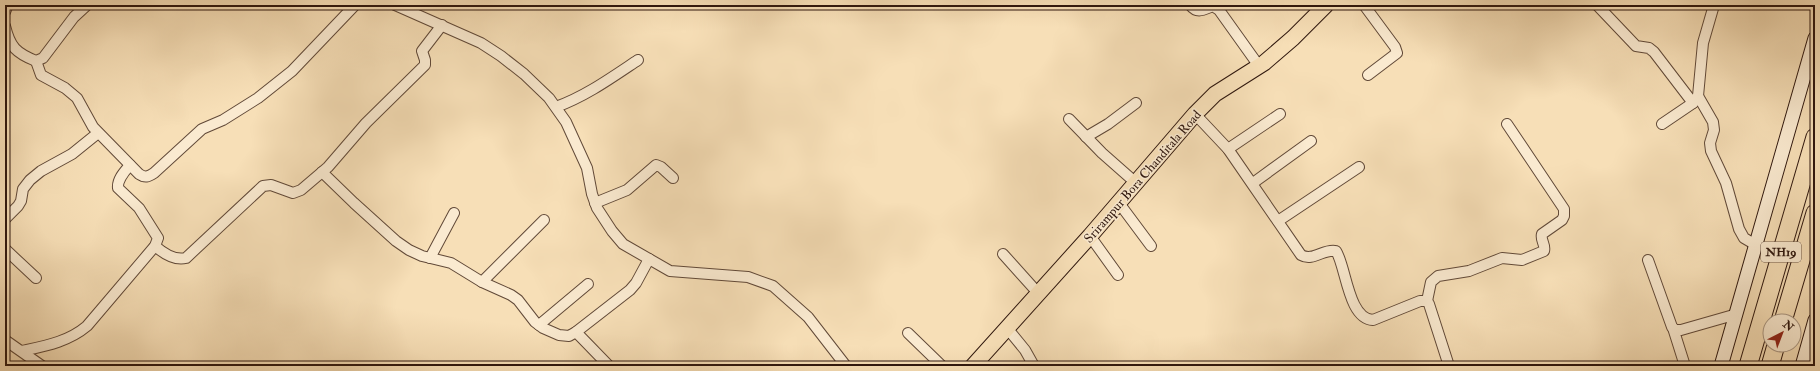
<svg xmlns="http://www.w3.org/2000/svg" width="1820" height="371" font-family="'IM FELL Double Pica',serif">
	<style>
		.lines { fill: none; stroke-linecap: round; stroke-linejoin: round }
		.street-casing { stroke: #614938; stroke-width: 12 }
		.secondary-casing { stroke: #2f170e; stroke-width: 15 }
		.primary-casing { stroke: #2f170e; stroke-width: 17 }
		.highway-casing { stroke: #2f170e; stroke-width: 19 }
		.street { stroke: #faead0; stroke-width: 10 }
		.secondary { stroke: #faead0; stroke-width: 13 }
		.primary { stroke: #f7dfb7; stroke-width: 15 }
		.highway { stroke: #f7dfb7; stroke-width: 17 }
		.labels { text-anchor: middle; stroke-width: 3; stroke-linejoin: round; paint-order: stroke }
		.shield { fill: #faead0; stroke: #6c5648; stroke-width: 1 }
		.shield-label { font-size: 12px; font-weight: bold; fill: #2f170e }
		.street-label { font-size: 13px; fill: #2f170e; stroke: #faead0 }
	</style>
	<rect width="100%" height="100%" fill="#f7dfb7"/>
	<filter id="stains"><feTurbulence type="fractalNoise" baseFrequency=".005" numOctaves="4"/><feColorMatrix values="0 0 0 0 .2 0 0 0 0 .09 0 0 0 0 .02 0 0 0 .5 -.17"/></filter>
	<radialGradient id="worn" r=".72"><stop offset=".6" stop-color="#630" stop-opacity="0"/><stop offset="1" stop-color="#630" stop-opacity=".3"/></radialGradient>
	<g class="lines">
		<!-- street casing -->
		<g class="street-casing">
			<g id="street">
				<path d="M395,5l86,38 20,13 23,18 25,24 17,24 21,46 5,26 5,14 15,23 11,13 47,27 78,6 25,9 35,31 38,49"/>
				<path d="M1190,5c7,9 13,5 23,1l6,4 40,56"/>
				<path d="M1364,5l31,42 2,6 -29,22"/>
				<path d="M1597,5l39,41 13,2 5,4 39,51"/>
				<path d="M5,12l3,-7"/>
				<path d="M5,26c5,21 11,27 31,35l7,-3 31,-41 13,-12"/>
				<path d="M36,61l5,14 24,13 12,10 16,29 46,47c6,4 9,3 15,-1l48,-44 21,-9 35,-22 34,-27 63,-66"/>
				<path d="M1698,96l15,26 1,8 -4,13 1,8 15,32 13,46 5,9 12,7"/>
				<path d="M556,107c30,-11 55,-29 82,-47"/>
				<path d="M1195,114l33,35 73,106c12,7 23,-7 35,-4 10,15 12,68 37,69l47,-19h7l2,3 20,62"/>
				<path d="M1069,119l33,34 34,30"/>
				<path d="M1662,124l31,-21 5,-7 5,-53 11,-38"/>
				<path d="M1086,137l22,-13 28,-21"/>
				<path d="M1228,149l52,-35"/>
				<path d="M322,172l32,31 42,38 13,9 13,6 29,7 31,19 29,13 7,5 17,22 8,6 16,7 10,1 7,-4 54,-42 6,-7 13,-24"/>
				<path d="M1253,183l58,-42"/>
				<path d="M595,203l32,-13 29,-25 5,2 12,11"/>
				<path d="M1119,203l32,43"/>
				<path d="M5,219l13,-13 3,-5 2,-12 7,-9 11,-9 31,-17 26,-21"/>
				<path d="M1278,221l81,-54"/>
				<path d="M1090,236l28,39"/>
				<path d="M155,246c8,7 19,15 31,12l77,-72 8,-1 22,8 8,-3 27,-23 38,-44 59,-58v-5l-3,-9 20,-26"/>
				<path d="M5,249l31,29"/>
				<path d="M1003,254l35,39"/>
				<path d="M430,258l24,-45"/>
				<path d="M1648,260l24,67 3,3h6l56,-16"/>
				<path d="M482,282l62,-62"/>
				<path d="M1427,301l4,-19 7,-6 31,-5 33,-13 20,2 22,-9c2,-6 -4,-11 -2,-17l20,-14 2,-4v-7l-57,-85"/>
				<path d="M539,325l49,-41"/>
				<path d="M1007,328l18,22 9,16"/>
				<path d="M1673,328l12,38"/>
				<path d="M576,332l33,34"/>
				<path d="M908,333l34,33"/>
				<path d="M5,340l37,26"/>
				<path d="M22,351c23,-5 46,-9 65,-25l68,-80 3,-8 -19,-30 -21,-20c-1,-9 7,-17 12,-23"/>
			</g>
		</g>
		<!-- secondary casing -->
		<g class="secondary-casing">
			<g id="secondary">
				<path d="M1721,366l94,-328"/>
				<path d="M1802,366l13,-46"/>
			</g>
		</g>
		<!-- primary casing -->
		<g class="primary-casing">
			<path id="primary" d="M973,366l117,-130 105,-122 20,-20 49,-31 29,-25 33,-33"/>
		</g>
		<!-- highway casing -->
		<g class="highway-casing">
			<g id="highway">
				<path d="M1783,321l32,-108"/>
				<path d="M1748,366l67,-229"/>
				<path d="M1770,366l6,-21"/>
			</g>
		</g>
		<!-- street -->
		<use href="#street" class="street"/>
		<!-- secondary -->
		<use href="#secondary" class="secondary"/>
		<!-- primary -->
		<use href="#primary" class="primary"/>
		<!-- highway -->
		<use href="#highway" class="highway"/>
	</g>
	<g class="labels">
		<!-- shield labels -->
		<rect class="shield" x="1761" y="242" width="40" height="20" rx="3"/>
		<g class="shield-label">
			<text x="1781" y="256">NH19</text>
		</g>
		<!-- street labels -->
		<g class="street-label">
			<text transform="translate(1142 176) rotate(-49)" y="5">Srirampur Bora Chanditala Road</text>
		</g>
	</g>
	<!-- margin -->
	<rect width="1820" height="371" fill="none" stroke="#f7dfb7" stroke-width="20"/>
	<rect x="6" y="6" width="1808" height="359" fill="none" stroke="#2f170e" stroke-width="2"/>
	<rect x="10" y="10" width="1800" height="351" fill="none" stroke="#2f170e"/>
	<!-- north arrow -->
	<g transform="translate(1782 333) rotate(42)"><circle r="19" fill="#faead0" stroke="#a99682"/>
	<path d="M0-3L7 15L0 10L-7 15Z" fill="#8f2418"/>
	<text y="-6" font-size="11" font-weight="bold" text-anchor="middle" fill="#2f170e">N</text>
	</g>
	<rect width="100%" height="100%" filter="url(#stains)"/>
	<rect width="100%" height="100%" fill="url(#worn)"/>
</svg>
